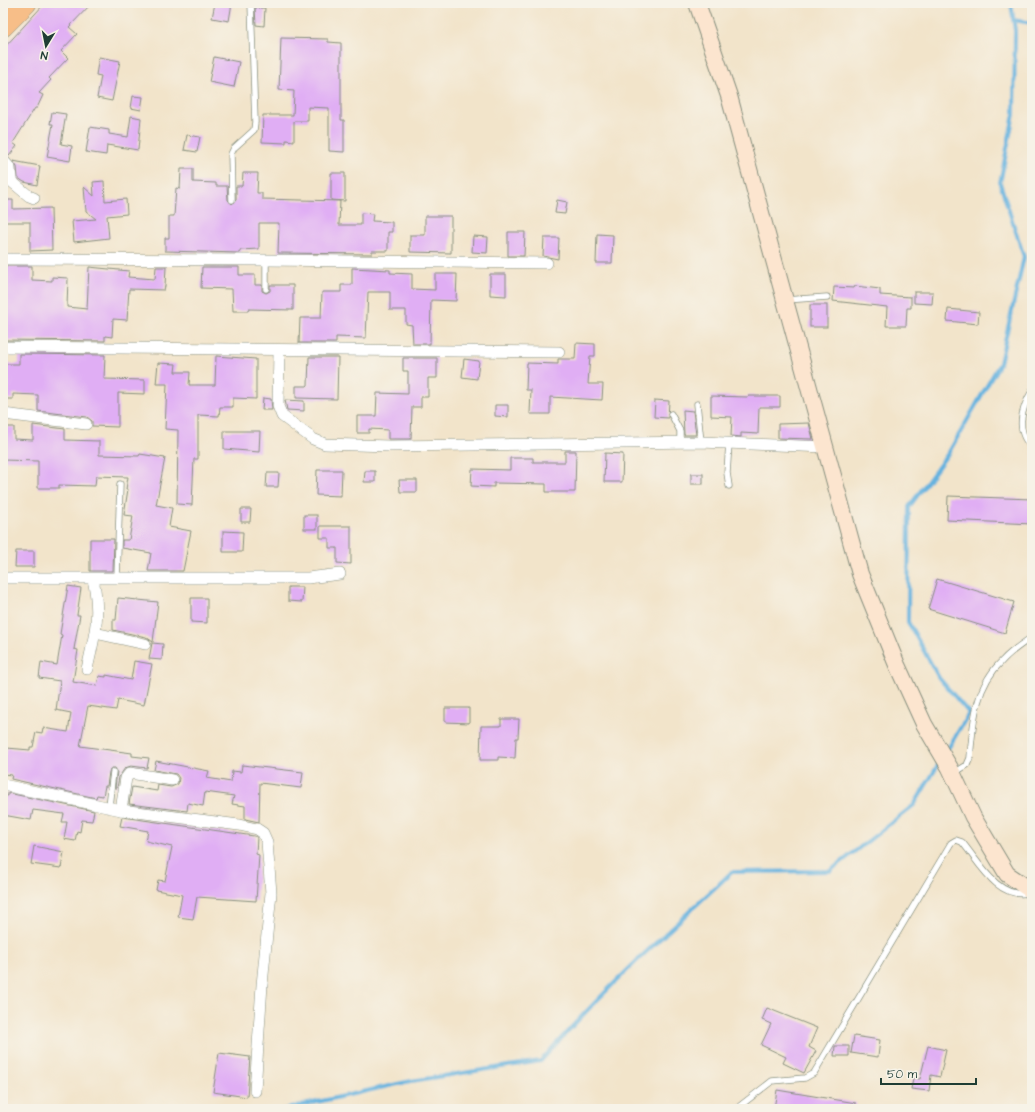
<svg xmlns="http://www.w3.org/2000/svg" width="1035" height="1112" font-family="'Architects Daughter',sans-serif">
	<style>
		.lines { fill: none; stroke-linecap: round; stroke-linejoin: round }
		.stream { stroke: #65b2df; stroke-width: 4 }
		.building { fill: #e0aef4 }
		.lane-casing { stroke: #88907f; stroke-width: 7 }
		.street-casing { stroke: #88907f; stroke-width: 12 }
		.secondary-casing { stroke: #88907f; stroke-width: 18 }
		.highway-casing { stroke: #88907f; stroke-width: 22 }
		.lane { stroke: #fff; stroke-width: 5.5 }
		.street { stroke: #fff; stroke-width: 11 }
		.secondary { stroke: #fce5cf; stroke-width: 16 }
		.highway { stroke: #f7be88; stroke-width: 21 }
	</style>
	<rect width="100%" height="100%" fill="#f7f3e8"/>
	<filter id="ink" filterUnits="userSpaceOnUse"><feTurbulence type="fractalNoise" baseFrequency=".025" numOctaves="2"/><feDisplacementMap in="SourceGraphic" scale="8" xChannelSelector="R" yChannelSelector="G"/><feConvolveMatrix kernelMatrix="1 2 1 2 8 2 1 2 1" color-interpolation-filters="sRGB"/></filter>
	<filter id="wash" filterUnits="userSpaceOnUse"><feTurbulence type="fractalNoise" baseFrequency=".012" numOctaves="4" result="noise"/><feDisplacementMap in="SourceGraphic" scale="16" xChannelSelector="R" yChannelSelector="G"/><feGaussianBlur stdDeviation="0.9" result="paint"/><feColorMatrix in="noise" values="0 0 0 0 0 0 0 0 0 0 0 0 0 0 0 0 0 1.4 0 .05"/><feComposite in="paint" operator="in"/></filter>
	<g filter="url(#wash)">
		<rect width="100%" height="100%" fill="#f2e4ca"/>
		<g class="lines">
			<!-- stream -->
			<g class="stream">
				<path d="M1013,20l19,3"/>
				<path d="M946,752l23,-39 -30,-35 -31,-56 1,-115 40,-55 51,-89 24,-106 -24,-74 14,-69 1,-83 -4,-28"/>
				<path d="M286,1109l125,-28 130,-20c59,-68 125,-128 191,-189l98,-1 84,-66 27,-45"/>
			</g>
		</g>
		<g id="blocks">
			<!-- building -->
			<g class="building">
				<path d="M45,3h47l-23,24 8,7 -16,17 7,7 -19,20 2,2 -12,13 4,2 -6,13h-2l-22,35 4,3 -8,10 -6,-3v-104z"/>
				<path d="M215,3h17l-3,18 -17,-3z"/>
				<path d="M255,8h10l-1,18 -8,-1z"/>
				<path d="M281,38l47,1v3l13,1v77h3v32l-15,-1v-43l-21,-1v14h-14v20l-8,-1v3l-24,-1 1,-27h30l1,-24 -15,-1z"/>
				<path d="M99,57l21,4 -8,40 -15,-3 4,-22 -5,-1z"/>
				<path d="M214,57l25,5 -5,25 -25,-5z"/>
				<path d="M133,96l10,1 -2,13 -10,-2z"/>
				<path d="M52,112l14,2 -5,30 11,2 -2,15 -23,-4 6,-33h-3z"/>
				<path d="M131,116l10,2 -3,32 -31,-5 -1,10 -20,-3 4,-25 19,3v4l19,3z"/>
				<path d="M187,135l13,2 -3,15 -13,-2z"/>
				<path d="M13,161l27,5 -3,19 -13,-3 -6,-4 -1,-11z"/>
				<path d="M181,169h12v13l23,1v3h11l1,14 4,4 4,-4v-14h6l1,-13h15l-1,20h5v6l78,2 -1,24h22v-12l12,1 -1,7 20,1v10h-4v19h-16v3l-94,-1 1,-30h-20v26l-19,1v3l-75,-2v-13h4v-22h5l2,-28 4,1z"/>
				<path d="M331,173h14v28l-14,-1z"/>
				<path d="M104,181l1,20 21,-2 1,15 -20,2 2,22 -35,4 -2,-21 24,-2 -10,-8 -2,-24 10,9 -1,-14z"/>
				<path d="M3,200h10v9l38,-1 1,42 -22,1v-29h-27z"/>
				<path d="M557,200l10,2 -2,12 -10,-1z"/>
				<path d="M425,216h26v37l-41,-1v-17h15z"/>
				<path d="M508,232h17l-1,24h-16z"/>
				<path d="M597,234l16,1 -1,28h-16z"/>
				<path d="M473,236l15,1 -1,16 -15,-1z"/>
				<path d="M544,238h15l-1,21 -15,-3z"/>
				<path d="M3,266h29v14l20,1v-4l16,1 -1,29 20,2 2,-42 40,4 -1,6 27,2 1,-12h10l-1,19 -1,4 -35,-1 -2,31 -14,-1 -1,18 -7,-1v5l-102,-1z"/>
				<path d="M202,267h37v8h16v10h7v6l4,2 4,-2v-6h23v25l-44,-1 -1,2h-15l-1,-22 -31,-1z"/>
				<path d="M352,268l38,2v3l22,1v15l23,1v-16h22l-1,27 -25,-1 -1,44h-17l-1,-19 -6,-1v-14h-16v-18h-22l-2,46 -30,-1v6h-37l1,-25h21l1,-26h19v-7h11z"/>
				<path d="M490,274h16v22l-16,-1z"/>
				<path d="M855,286l25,3v6l31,2v11h-4l-1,18h-20l1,-19 -54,-6 1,-14 20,1z"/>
				<path d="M914,292h19l-1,12 -18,-1z"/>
				<rect x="810" y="305" width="17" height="22"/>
				<path d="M948,309l31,3 -1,12 -31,-3z"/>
				<path d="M576,343l19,1v12h-5l-2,28h15l-1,16 -52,-3v17h-20l1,-24h-5l1,-27 31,1v-5h17z"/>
				<path d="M19,354l86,1 -1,24 41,1v14l-27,-1v34l-26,-1v-5l-5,-4 -49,-6v-16l-25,-1v5h-10v-35h16z"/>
				<path d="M216,356l40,3v40l-23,-1v9h-13l-1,9 -21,-1v44h-4l-2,46 -15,-1 1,-74 -13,-1 2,-45h-11l2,-21 18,1 -1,8h15l-1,13h26z"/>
				<path d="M309,357h29l-1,42 -41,-1v-12h11l1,-1z"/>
				<path d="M403,358h34v20h-9v19h-7v10h-9l-1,32h-23v-9l-19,-1v4h-12v-17h19l1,-23 31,1v-23h-5z"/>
				<path d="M464,359l15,2 -2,18 -15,-2z"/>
				<path d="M711,396l37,1v-1h32v11h-21l-1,27 -17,-1v4l-10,-1 1,-19 -21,-1z"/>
				<path d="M263,398l8,1 1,11h-10z"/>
				<path d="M285,400l19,1v10l-17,-1z"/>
				<path d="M655,400l14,1 -1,17 -14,-1z"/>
				<path d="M495,405h13v12l-13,-1z"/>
				<path d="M683,410l10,1 3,24h-12z"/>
				<path d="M809,423l4,16 -35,-1v-14z"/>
				<path d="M33,425l32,4v11l34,1v14l40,1 1,-2 25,4 -9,47 16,3 -3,19 22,4 -8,40h-35l3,-18 -29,-5v-8h7l4,-24 -9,-1 4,-26h-2l2,-12 -32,-1 -1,10 -36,-1v3h-21v-27l-35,-1v-33h11v12l19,1z"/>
				<path d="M224,431h36l-1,21 -35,-3z"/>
				<path d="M565,451h11l-1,41h-29v-8l-52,-1v4l-23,-1 1,-17 38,1v-12h23v4h32z"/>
				<path d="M605,453l18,1 -1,28h-18z"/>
				<path d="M317,470h25l-1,26 -25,-1z"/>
				<path d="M365,471h10v11h-11z"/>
				<path d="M267,473h12l-1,14h-12z"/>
				<rect x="691" y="474" width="12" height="10"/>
				<path d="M399,480h18v12h-17z"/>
				<path d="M948,496l84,3v25l-85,-4z"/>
				<path d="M241,509h10l-1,13h-9z"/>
				<rect x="304" y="515" width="13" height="14"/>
				<path d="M320,526h31v38l-14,-1v-15h-8v-10h-9z"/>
				<path d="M223,531l20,1 -1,20h-19z"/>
				<path d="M90,539h24l-1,32h-23z"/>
				<path d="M16,551h18v16h-19z"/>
				<path d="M937,579l77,23 -9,31 -77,-24z"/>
				<path d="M68,586l13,2 -4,27h3l-6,34 4,1 -5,32 24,4 2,-10 7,1v-2l25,5 3,-19 18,3 -8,41 -26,-5 -2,10 -28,-4 -8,40 52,7v3l17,2 -2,10 -16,-2 -6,2 -6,9 -2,11h-2l2,-17 -2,-3h-4l-2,4 -2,14h-2l-2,10 -6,-1 -1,3 -85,-19 1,-4 -9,-1v-17h2l2,-9 23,2v-3h3l3,-15 6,1 1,-5 25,4 3,-19 -15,-3 4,-29 -21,-3 2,-16 16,3 5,-30 -2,-1z"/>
				<path d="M288,587h15l-1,15 -14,-1z"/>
				<path d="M118,598l40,4 -5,40 -7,-5 -33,-7v-10h3z"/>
				<path d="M191,598h16v25l-16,-1z"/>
				<path d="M152,643l11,1 -1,16 -13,-1z"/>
				<path d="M445,708h24v15l-24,-1z"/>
				<path d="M501,719h18l-1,19h-2l-1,20 -17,-1v3h-18l1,-34h20z"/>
				<path d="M156,761l53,10 -2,7 24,4 1,-11 9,1 1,-7 61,7 -2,16 -41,-5 -1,39 -14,-3v-13l-13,-2 2,-8 -29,-4 -2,14 -15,-3 -1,8 -58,-7 3,-17 25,4 1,-6 13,2 7,-3 1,-6 -3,-4 -22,-4z"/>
				<path d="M8,793l86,18 -2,10 -10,-1 -2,12 -3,-1 -2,10 -11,-2 3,-17h-5l2,-8 -31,-4 -2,10 -28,-5v-20l5,1z"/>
				<path d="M122,817l132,19 3,1 -1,17 3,1 -3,46 -59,-4 -4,22 -15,-2 4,-22 -26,-5 2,-10 7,1 7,-34 -26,-6 2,-10 -28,-5z"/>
				<path d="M34,846l30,6 -3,16 -30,-4z"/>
				<path d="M767,1008l50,20 -8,19 7,4 -12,22 -21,-10 3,-6 -25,-12 10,-21 -9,-4z"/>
				<path d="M854,1036l26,4 -2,17 -27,-4z"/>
				<path d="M835,1046h14v10h-15z"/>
				<path d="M928,1046l18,4 -6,27 -9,-2 -2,16 -18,-2 2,-11 7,1z"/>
				<path d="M219,1053l31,4 -3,40 -34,-5z"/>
				<path d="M777,1090l79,13v6h-82z"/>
			</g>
		</g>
	</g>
	<g filter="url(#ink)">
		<use href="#blocks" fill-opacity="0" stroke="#88907f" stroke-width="1"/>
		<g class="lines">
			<!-- lane casing -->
			<g class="lane-casing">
				<g id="lane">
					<path d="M232,200l-1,-46 3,-6 20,-18 1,-8 -4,-119"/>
					<path d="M266,260v29"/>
					<path d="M786,300l41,-3"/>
					<path d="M1032,391c-11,18 -17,41 0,56"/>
					<path d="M697,404l4,38"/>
					<path d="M671,414l9,17v12"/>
					<path d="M729,486l-2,-13 2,-30"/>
					<path d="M117,578l3,-94"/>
					<path d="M953,769l6,1 8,-5 3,-7c3,-36 5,-72 33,-98 8,-9 19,-16 29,-23"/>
					<path d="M109,806l4,-34"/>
					<path d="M736,1109l36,-28 33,-3 9,-5 137,-230 5,-3 6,2c17,20 35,57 66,51"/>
				</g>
			</g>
			<!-- street casing -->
			<g class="street-casing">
				<g id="street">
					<path d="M3,160l7,8 1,13 18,15 5,2"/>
					<path d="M3,259l263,1 281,3"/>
					<path d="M3,347l556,5"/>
					<path d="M279,350l-1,56 4,10 31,23 12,5 64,2 312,-4 125,5"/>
					<path d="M3,414l83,10"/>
					<path d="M3,578h305l32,-4"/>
					<path d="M95,633l50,11"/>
					<path d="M87,669c8,-35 14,-54 6,-90"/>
					<path d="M3,785l118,25 118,15 18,4 6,4 4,9 4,51 -9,92 -7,106"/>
					<path d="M121,810l5,-32 4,-5 42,7"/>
				</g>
			</g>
			<!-- secondary casing -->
			<g class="secondary-casing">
				<path id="secondary" d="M697,3l32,93 131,478 37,91 27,59 26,44 23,49 34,57 25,17"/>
			</g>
			<!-- highway casing -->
			<g class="highway-casing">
				<path id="highway" d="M3,26l23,-23"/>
			</g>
			<!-- lane -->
			<use href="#lane" class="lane"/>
			<!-- street -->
			<use href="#street" class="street"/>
			<!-- secondary -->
			<use href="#secondary" class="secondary"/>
			<!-- highway -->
			<use href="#highway" class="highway"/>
		</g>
	</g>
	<!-- margin -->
	<rect width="1035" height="1112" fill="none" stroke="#f7f3e8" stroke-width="16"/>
	<!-- north arrow -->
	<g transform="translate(46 46) rotate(190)" stroke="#f7f3e8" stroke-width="3" paint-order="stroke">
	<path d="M0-3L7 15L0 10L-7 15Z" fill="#1f3d34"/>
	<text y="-6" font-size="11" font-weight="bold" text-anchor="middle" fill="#1f3d34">N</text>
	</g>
	<!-- scale -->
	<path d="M881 1078v6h95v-6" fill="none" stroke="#1f3d34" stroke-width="2"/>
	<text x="887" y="1078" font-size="12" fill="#1f3d34" stroke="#f7f3e8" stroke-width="3" paint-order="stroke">50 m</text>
</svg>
